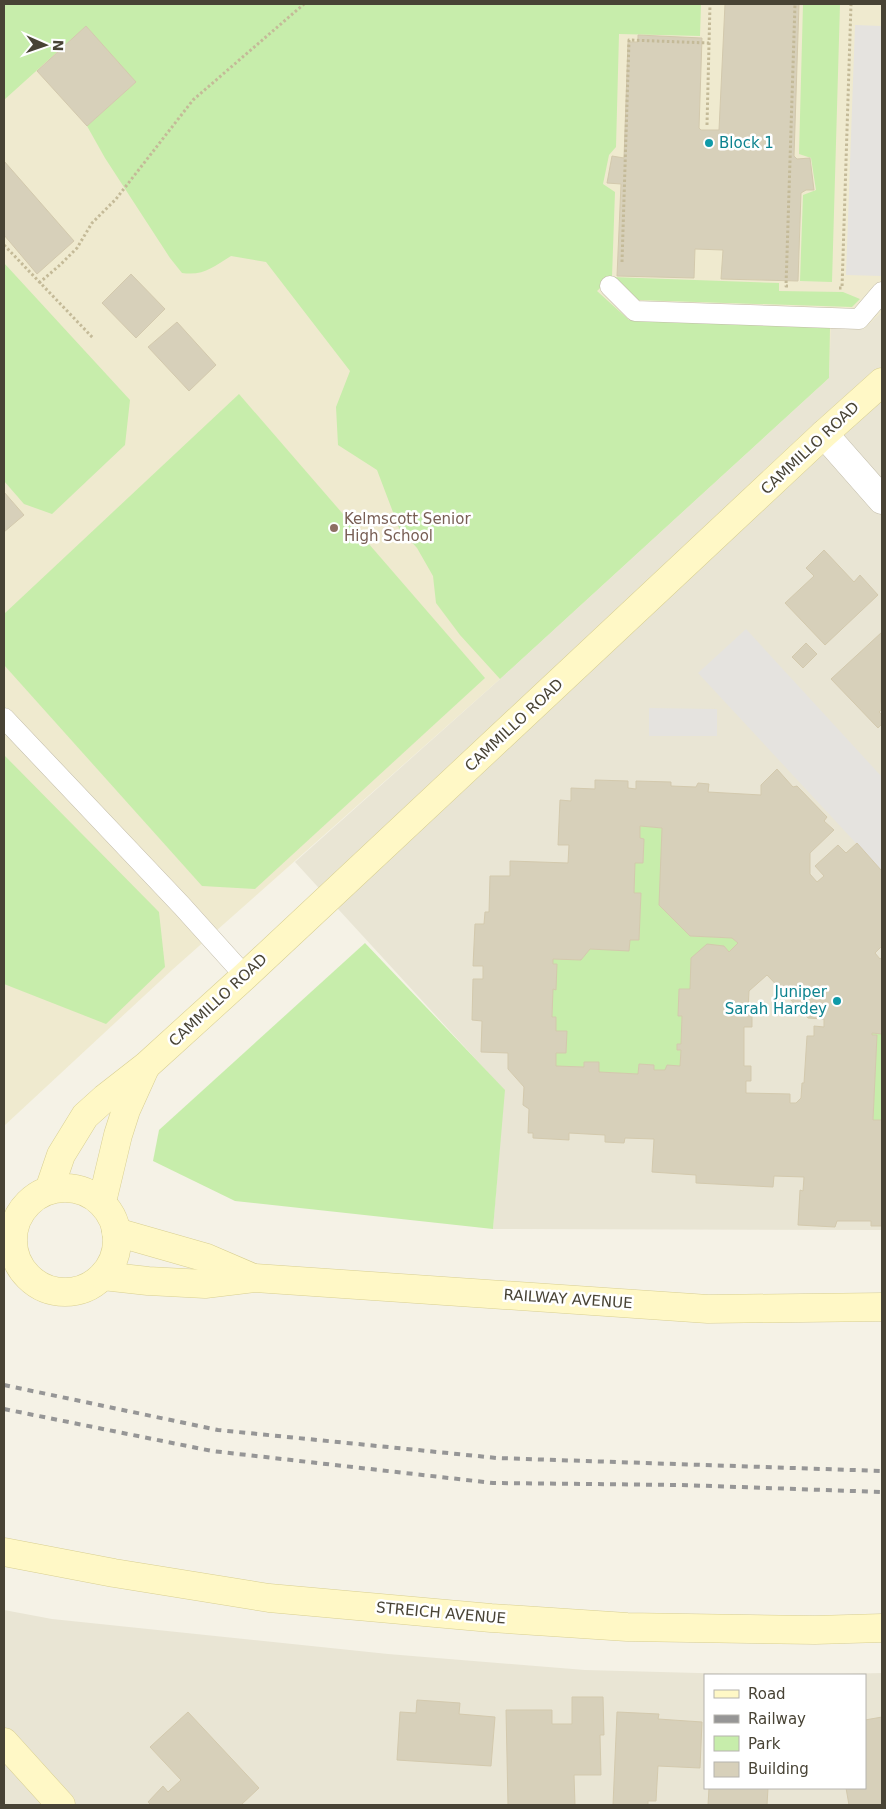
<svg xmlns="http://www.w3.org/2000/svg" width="886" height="1809" font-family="'DejaVu Sans',sans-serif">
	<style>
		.residential { fill: #e9e5d4 }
		.education { fill: #efeacf }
		.green { fill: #c7edab }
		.parking { fill: #e5e3df }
		.building { fill: #d7d0ba; stroke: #d3c9ad; fill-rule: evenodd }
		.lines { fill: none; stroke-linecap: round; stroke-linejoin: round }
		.lane-casing { stroke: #c1bba8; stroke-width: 21 }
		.street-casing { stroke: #c1bba8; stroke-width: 29 }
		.secondary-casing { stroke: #d8cf92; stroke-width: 29 }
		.path { stroke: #c4ba98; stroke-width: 3; stroke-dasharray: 2.5 2.5; stroke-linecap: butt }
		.lane { stroke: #fff; stroke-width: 20 }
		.street { stroke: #fff; stroke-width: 28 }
		.secondary { stroke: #fff8c6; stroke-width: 28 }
		.rail { stroke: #969696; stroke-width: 4; stroke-dasharray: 6 6; stroke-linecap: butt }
		.culture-dot { fill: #0f9aa8; stroke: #fff; stroke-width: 2 }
		.education-dot { fill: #8d6e63; stroke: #fff; stroke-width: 2 }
		.labels { text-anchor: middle; stroke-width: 5; stroke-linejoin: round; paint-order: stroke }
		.culture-label { font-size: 15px; fill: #0d838f; stroke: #fff; text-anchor: start }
		.street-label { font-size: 15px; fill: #484335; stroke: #fff }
		.education-label { font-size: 15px; fill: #785e54; stroke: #fff; text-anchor: start }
	</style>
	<rect width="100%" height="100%" fill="#f5f2e6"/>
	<!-- residential -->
	<g class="residential">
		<path d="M882,311v919l-389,-1 11,-139 -209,-228 205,-183 329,-301 1,-50z"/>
		<path d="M4,1610l48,9 336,35 197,16 187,5h-67v113h160v-113h-70l87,-2v132h-878z"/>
	</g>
	<!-- education -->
	<path class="education" d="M4,4h878v308l-18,17 -33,-1 -2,50 -329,301 -328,291 -168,156z"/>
	<!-- green -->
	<g class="green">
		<path d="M4,4h697l-1,32 -81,-2 -3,113 -7,8 -6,29 12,8 -3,85 167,6v8l64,1 17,7 -8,8 -215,-7 -25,-23 -15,14 32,29 201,8 -1,50 -329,301 -40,-44 -24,-32 -3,-27 -16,-28 -18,-20 -22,-58 -39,-25 -2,-38 14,-36 -84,-109 -35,-6c-18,11 -27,20 -49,17l-12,-15 -65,-100 -18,-32 49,-44 -50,-56 -82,74z"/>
		<path d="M803,4h37l-8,278 -32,-1 3,-86 13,-5 -5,-32 -12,-4z"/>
		<path d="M4,263l126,137 -5,45 -73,69 -28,-10 -20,-23z"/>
		<path d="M239,394l246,284 -230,211 -53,-3 -198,-221v-51z"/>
		<path d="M4,755l155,157 6,55 -59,57 -102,-40z"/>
		<path d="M640,826l22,2 -2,77 30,31 42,2 6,5 -9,9 -5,-6 -34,43h-11l-1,27h4l-1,28h-4v6h4l-1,16 -13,-1 -2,5h-11v-5l-15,-1 -1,10 -39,-2v-10h-15v5l-28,-1v-13h10l1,-22h-11l-4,-14 1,-28 2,1 2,-26h-4v-5l28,1 9,-11 39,1 1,-10h9l2,-46 -7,-1 1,-30h8l1,-24 -4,-1z"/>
		<path d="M365,943l140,147 -12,139 -258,-28 -82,-40 6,-31z"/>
		<path d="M872,1033l10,1v86h-9l4,-85h-5z"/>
	</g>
	<!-- parking -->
	<g class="parking">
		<path d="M855,25l27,1v250l-36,-1z"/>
		<path d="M746,629l136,148v90l-2,2 -182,-196z"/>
		<path d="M649,708l68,1v27h-68z"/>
	</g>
	<!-- building -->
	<g class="building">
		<path d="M725,4h74l-5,152 3,3 13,-1 4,32h-8l-5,3 -3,88 -77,-2 2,-29 -28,-1 -1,29 -77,-2 4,-92 -14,-1 5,-27 12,2 4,-116h10v-7l64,3 -3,90 2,2h18z"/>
		<path d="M86,26l50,56 -49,44 -50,-55z"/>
		<path d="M4,161l70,80 -37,33 -33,-39z"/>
		<path d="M131,274l34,35 -29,29 -34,-35z"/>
		<path d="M177,322l39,43 -27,26 -41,-44z"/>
		<path d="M4,492l20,23 -20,17z"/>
		<path d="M824,550l30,32 6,-7 18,20 -53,50 -40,-42 29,-27 -8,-8z"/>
		<path d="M882,632l-1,68 1,9 -3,3 3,3v9l-4,4 -47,-49z"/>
		<path d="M806,643l11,11 -14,14 -11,-11z"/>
		<path d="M777,769l16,18 4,-1 30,31 -3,4 10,9 -24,23v21l7,8 7,-6 -9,-10 23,-21 8,8 11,-10 24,27 1,-2v78l-7,7 5,6 2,-2v77l-10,-1v2h5l-4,85h9v106h-11v-5h-34l-2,6 -37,-2 2,-35 3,1 1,-14 -30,-1 -1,11 -77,-4v-8l-44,-3 2,-33 -29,-1 -1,5 -19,-1v-7l-36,-2v7l-36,-2v-5h-5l1,-24 -6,-4 1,-18 -16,-18v-16l-27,-1 1,-31 -10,-1 1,-41h10v-13h-10l2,-42h9l1,-12h4l1,-36h20v-15l58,2 1,-18h-11l2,-45 11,1v-13l24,1v-9l33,1v7l8,1v-8l35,1v4l25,1 2,-4 11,1 -1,8 53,3v-10zM640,826l22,2 -3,77 31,31 42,2 6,5 -9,9 -5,-6 -17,-2 -16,14 -1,31h-11l-1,27h4l-1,28h-4v6h4l-1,16 -13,-1 -2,5h-11v-5l-15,-1 -1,10 -39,-2v-10h-15v5l-28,-1v-13h10l1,-22h-11v-14h-4l1,-28 3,1 1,-26h-4v-5l28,1 9,-11 39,2 1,-11h9l2,-47h-7l1,-30h8l1,-24 -4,-1zM767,975l41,43 16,1v8l-10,-1v10h-7l-3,47h-2l-1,15 -5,5h-6v-9l-44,-1v-12h5v-15h-7v-39h8v-16h-4l1,-20z"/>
		<path d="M572,1697h31l1,38h-4l1,40h-27l1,30h-67l-2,-95h46v14h20z"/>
		<path d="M417,1700l43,3 -1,11 36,3 -4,49 -94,-6 3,-48 16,1z"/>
		<path d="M188,1712l71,76 -18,17h-90l-3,-3 15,-16 5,6 13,-12 -31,-33z"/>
		<path d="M617,1712l42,2 -1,5 44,3 -2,46 -42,-2 -2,35h-8v4h-35z"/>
		<path d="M882,1717v88h-33l-3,-17h19v-68z"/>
		<path d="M709,1788h59l-1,17h-59z"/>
	</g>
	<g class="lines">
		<!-- lane casing -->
		<g class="lane-casing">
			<g id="lane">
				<path d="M610,286l25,25 224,8 23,-27"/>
				<path d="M4,718l178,188 63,70"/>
			</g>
		</g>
		<!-- street casing -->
		<g class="street-casing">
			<path id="street" d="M824,434l58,66"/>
		</g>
		<!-- secondary casing -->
		<g class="secondary-casing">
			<g id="secondary">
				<circle cx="65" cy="1240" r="52"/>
				<path d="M49,1190l12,-35 24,-39 20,-18 41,-32 99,-90 579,-542 58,-52"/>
				<path d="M102,1202l16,-67 8,-25 19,-42"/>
				<path d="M116,1232l91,26 44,19"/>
				<path d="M103,1276l45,5 57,3 50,-6 453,31 174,-2"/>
				<path d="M4,1552l110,21 155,25 222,20 136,9 188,3 67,-2"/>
				<path d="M4,1742l57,63"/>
			</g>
		</g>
		<!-- path -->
		<g class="path">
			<path d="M707,125l3,-121"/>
			<path d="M4,245l89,93"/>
			<path d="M622,262l7,-222 80,3"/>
			<path d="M39,283l21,-18 17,-17 15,-25 24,-24 77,-99 111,-96"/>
			<path d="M788,286h-2l9,-282"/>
			<path d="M839,288h3l9,-284"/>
		</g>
		<!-- lane -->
		<use href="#lane" class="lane"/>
		<!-- street -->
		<use href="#street" class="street"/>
		<!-- secondary -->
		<use href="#secondary" class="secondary"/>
		<!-- rail -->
		<g class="rail">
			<path d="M4,1385l214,45 279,28 385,13"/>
			<path d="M4,1409l208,42 281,32 188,2 201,7"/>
		</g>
	</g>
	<!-- markers -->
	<g class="culture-dot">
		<circle cx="709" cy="143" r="5"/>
		<circle cx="837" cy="1001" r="5"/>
	</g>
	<circle class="education-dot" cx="334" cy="528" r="5"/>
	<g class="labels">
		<!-- culture labels -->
		<g class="culture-label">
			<text x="719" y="148">Block 1</text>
			<text x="827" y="997" text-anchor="end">Juniper<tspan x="827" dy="17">Sarah Hardey</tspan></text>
		</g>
		<!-- street labels -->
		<g class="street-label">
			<text transform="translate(810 448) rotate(-43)" y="5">CAMMILLO ROAD</text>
			<text transform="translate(514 725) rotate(-43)" y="5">CAMMILLO ROAD</text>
			<text transform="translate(218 1000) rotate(-43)" y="5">CAMMILLO ROAD</text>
			<text transform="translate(568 1299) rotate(4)" y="5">RAILWAY AVENUE</text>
			<text transform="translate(441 1613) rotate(5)" y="5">STREICH AVENUE</text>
		</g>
		<!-- education labels -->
		<g class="education-label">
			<text x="344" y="524">Kelmscott Senior<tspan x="344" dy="17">High School</tspan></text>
		</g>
	</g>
	<!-- border -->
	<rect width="886" height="1809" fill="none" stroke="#484335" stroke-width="10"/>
	<!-- legend -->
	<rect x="704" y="1674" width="162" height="115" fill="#ffffff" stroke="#b6b4ae"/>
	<rect x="714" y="1690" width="25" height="8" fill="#fff8c6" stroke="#b6b4ae"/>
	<text x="748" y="1699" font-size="15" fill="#484335">Road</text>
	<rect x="714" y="1715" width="25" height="8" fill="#969696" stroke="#b6b4ae"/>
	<text x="748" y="1724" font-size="15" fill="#484335">Railway</text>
	<rect x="714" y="1736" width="25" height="15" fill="#c7edab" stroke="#b6b4ae"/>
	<text x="748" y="1749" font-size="15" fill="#484335">Park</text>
	<rect x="714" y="1762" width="25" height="15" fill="#d7d0ba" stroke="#b6b4ae"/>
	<text x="748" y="1774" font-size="15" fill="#484335">Building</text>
	<!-- north arrow -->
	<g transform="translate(45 45) rotate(92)" stroke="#ffffff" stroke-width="4" paint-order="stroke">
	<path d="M0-4L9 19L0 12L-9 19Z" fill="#484335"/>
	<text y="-8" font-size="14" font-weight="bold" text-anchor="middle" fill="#484335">N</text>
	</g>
</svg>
